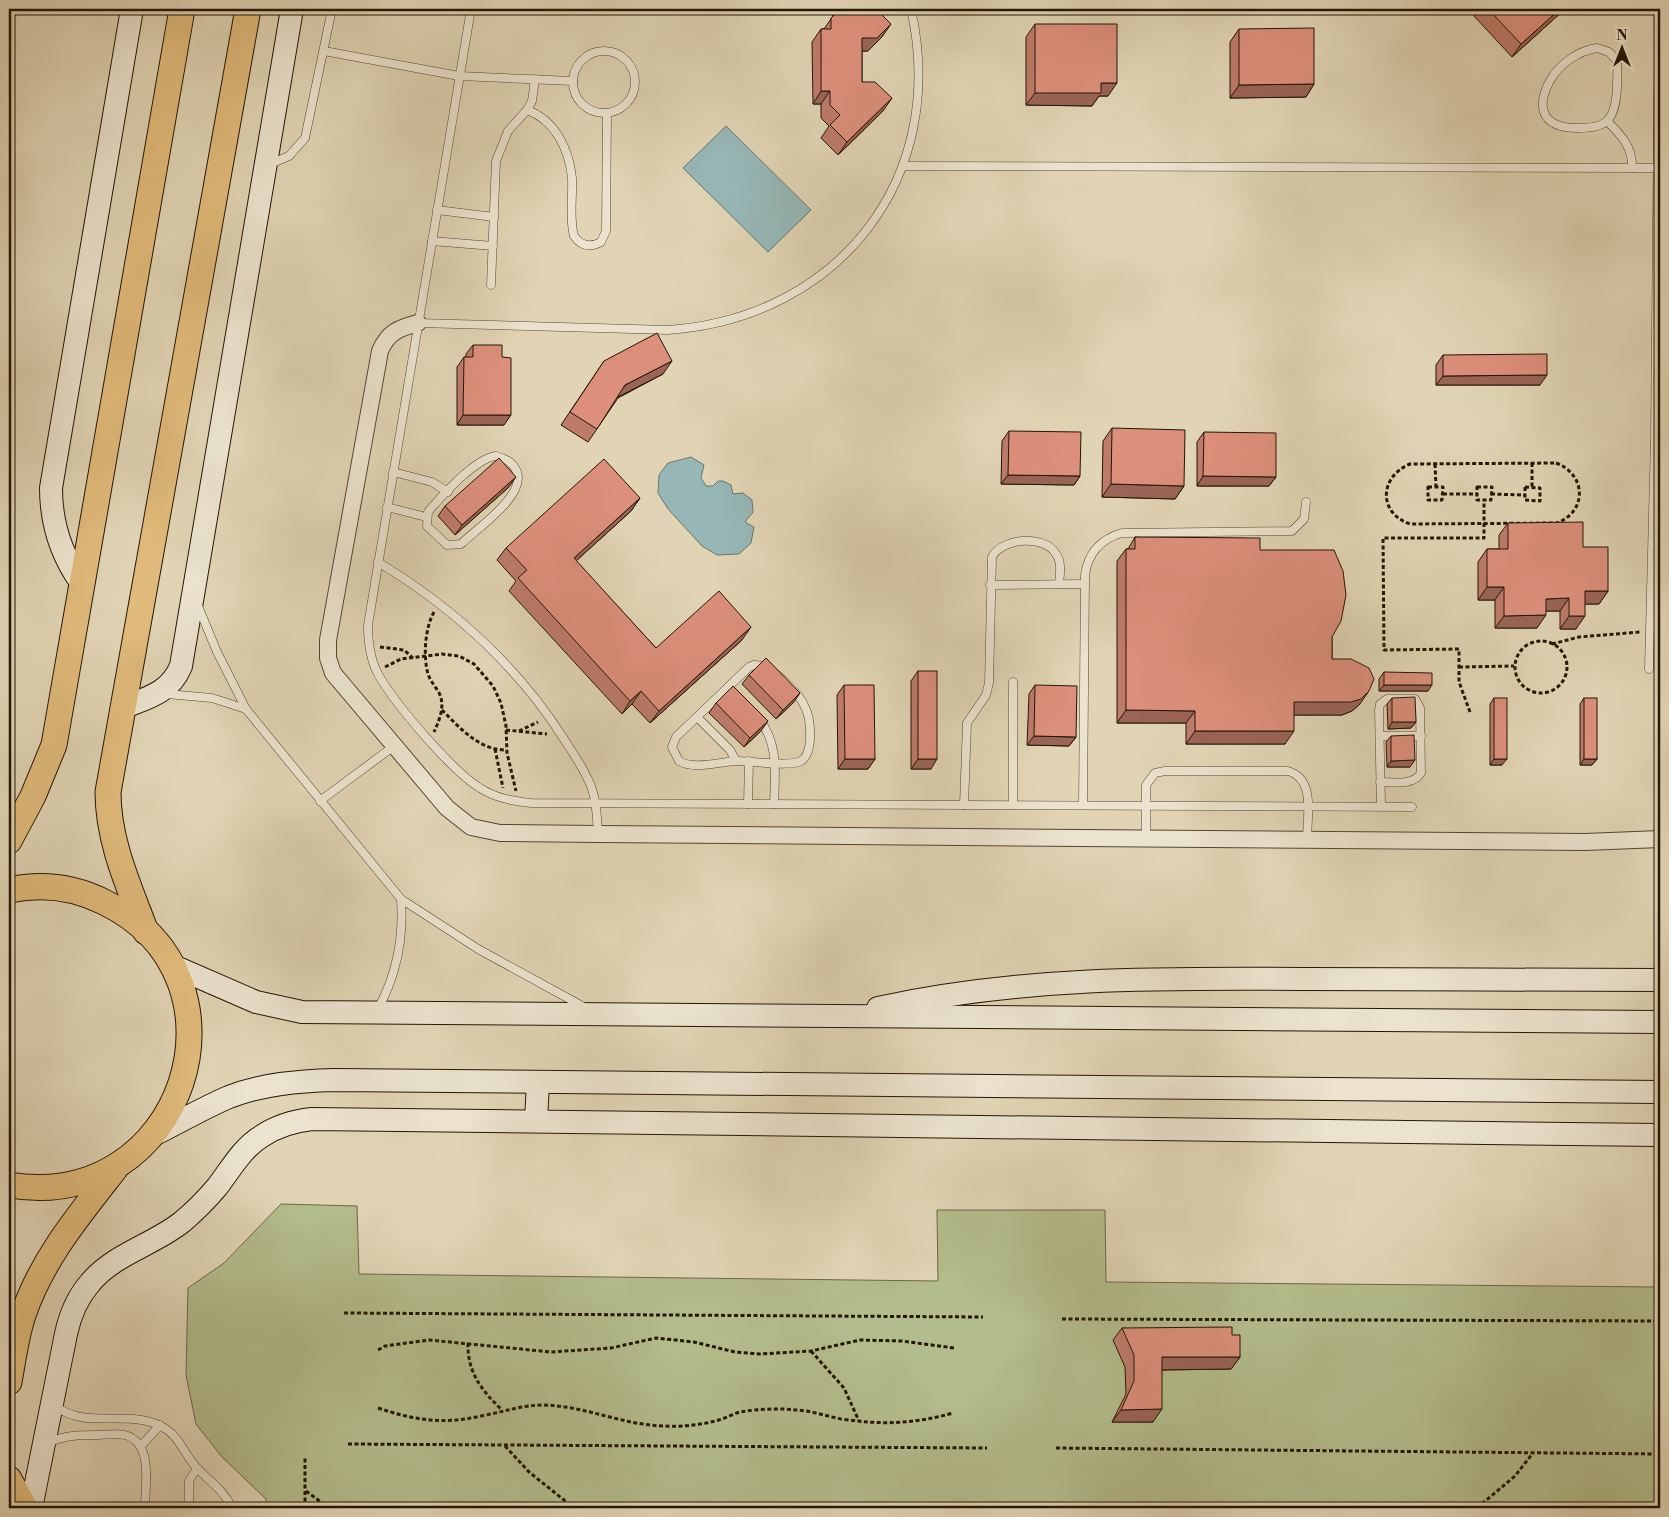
<svg xmlns="http://www.w3.org/2000/svg" width="1669" height="1517" font-family="'Libre Bodoni',serif">
	<style>
		.green { fill: #b3bc8c; stroke: #6c6848 }
		.water { fill: #96b7b6; stroke: #69766f }
		.lines { fill: none; stroke-linecap: round; stroke-linejoin: round }
		.lane-casing { stroke: #544530; stroke-width: 9 }
		.street-casing { stroke: #544530; stroke-width: 18 }
		.secondary-casing { stroke: #251504; stroke-width: 24 }
		.primary-casing { stroke: #251504; stroke-width: 27 }
		.path { stroke: #251504; stroke-width: 3; stroke-dasharray: 4 2.5; stroke-linecap: butt }
		.lane { stroke: #ebe3ce; stroke-width: 8 }
		.street { stroke: #ebe3ce; stroke-width: 16 }
		.secondary { stroke: #ebe3ce; stroke-width: 22 }
		.primary { stroke: #e0ba7a; stroke-width: 25 }
		.wall { fill: #bd7b6a; stroke: #251504 }
		.shaded-wall { fill: #9a6456; stroke: #251504 }
		.building { fill: #dc8f7b; stroke: #251504 }
	</style>
	<rect width="100%" height="100%" fill="#e0d4b4"/>
	<filter id="stains"><feTurbulence type="fractalNoise" baseFrequency=".004" numOctaves="4"/><feColorMatrix values="0 0 0 0 .2 0 0 0 0 .09 0 0 0 0 .02 0 0 0 .5 -.17"/></filter>
	<radialGradient id="worn" r=".72"><stop offset=".6" stop-color="#630" stop-opacity="0"/><stop offset="1" stop-color="#630" stop-opacity=".3"/></radialGradient>
	<!-- green -->
	<path class="green" d="M281,1204l76,2 2,68 579,7 -1,-71h168l1,72 554,5v221h-1394v-9l-44,-42 -26,-33 -10,-49 2,-87 36,-25z"/>
	<!-- water -->
	<g class="water">
		<path d="M726,126l85,84 -43,42 -85,-84z"/>
		<path d="M691,457l13,8 -3,13 5,8h7l5,-5h5l8,4 2,9 10,-1 9,7 1,12 -8,10 9,5 -3,16 -12,11 -22,1 -15,-9 -34,-37 -10,-16 1,-18 9,-12z"/>
	</g>
	<g class="lines">
		<!-- lane casing -->
		<g class="lane-casing">
			<g id="lane">
				<path d="M471,9l-103,616c0,16 2,34 10,49 16,29 74,97 102,114 15,10 33,13 51,15l881,4"/>
				<path d="M1597,48l12,4 8,9c1,9 0,18 0,27 -2,32 -9,41 -42,40 -33,-1 -40,-21 -24,-49 10,-16 27,-28 46,-31z"/>
				<path d="M324,51l135,25 114,5"/>
				<circle cx="604" cy="82" r="31"/>
				<path d="M527,110c28,10 42,39 45,68 1,19 -3,40 2,58 7,10 16,12 27,6l5,-11 1,-118"/>
				<path d="M1607,121c14,14 26,26 25,47"/>
				<path d="M270,164l19,-8 16,-18 27,-129"/>
				<path d="M903,166l754,2"/>
				<path d="M437,210l57,7"/>
				<path d="M432,241l61,5"/>
				<path d="M491,285l5,-124 12,-30 19,-21 5,-9 3,-22"/>
				<path d="M418,323l250,7c171,-12 281,-152 243,-321"/>
				<path d="M496,456c8,2 15,5 19,12 16,25 -38,60 -54,76l-14,1 -20,-19 1,-14c13,-16 48,-54 68,-56z"/>
				<path d="M393,472l39,10 16,10"/>
				<path d="M387,507l39,10"/>
				<path d="M378,562c74,45 139,103 186,177 10,16 22,32 28,50 5,14 5,30 6,45"/>
				<path d="M990,585l95,-1"/>
				<path d="M198,606l19,46 29,57 155,190 77,50 106,58"/>
				<path d="M754,665c16,-2 45,28 51,42 6,12 9,46 -4,54 -10,6 -51,0 -65,0 -17,1 -42,9 -57,0l-7,-14 4,-10 73,-70z"/>
				<path d="M1649,669l6,-231 4,-429"/>
				<path d="M1013,682v123"/>
				<path d="M167,694l45,4 34,11"/>
				<path d="M697,717l33,33 6,11"/>
				<path d="M759,719c20,25 16,54 15,85"/>
				<path d="M1380,736h41"/>
				<path d="M1380,782c14,0 33,4 41,-9l-1,-65 -5,-9h-28l-7,5 -1,6 2,96"/>
				<path d="M320,801l74,-55"/>
				<path d="M748,804l1,-43"/>
				<path d="M964,805l3,-82 19,-28 3,-12 3,-126c10,-19 52,-23 64,-3 6,8 4,20 3,30"/>
				<path d="M1083,805l2,-230c3,-22 16,-36 37,-42l170,-2 12,-12 2,-17"/>
				<path d="M1146,838v-53l9,-12 10,-2h123c28,8 19,46 19,69"/>
				<path d="M378,1009c19,-35 26,-70 23,-110"/>
				<path d="M55,1406c32,25 78,1 111,23 15,10 19,27 31,39 13,14 27,22 35,40"/>
				<path d="M48,1443c16,-8 32,-8 50,-8 8,0 19,-2 27,0 29,8 20,51 20,73"/>
				<path d="M141,1446l19,-21"/>
				<path d="M189,1508v-27l8,-13"/>
			</g>
		</g>
		<!-- street casing -->
		<g class="street-casing">
			<path id="street" d="M418,323c-19,5 -30,9 -38,28l-52,289v18l5,15 114,135 24,19 29,6 98,1 987,8 75,-3"/>
		</g>
		<!-- secondary casing -->
		<g class="secondary-casing">
			<g id="secondary">
				<path d="M82,584c-21,-29 -31,-60 -31,-96l81,-479"/>
				<path d="M122,708c25,-10 48,-15 59,-42l111,-657"/>
				<path d="M171,965l85,37 46,10 1358,10"/>
				<path d="M878,1008c143,-31 279,-30 424,-29 119,0 239,1 358,1"/>
				<path d="M536,1121l2,-39"/>
				<path d="M153,1135c25,-12 50,-27 76,-38 33,-13 70,-16 105,-17l1326,12"/>
				<path d="M31,1508l35,-174c4,-19 11,-36 24,-51 24,-29 63,-38 92,-61 12,-10 24,-22 35,-35 14,-18 25,-39 45,-51 15,-10 32,-15 50,-17l1348,16"/>
			</g>
		</g>
		<!-- primary casing -->
		<g class="primary-casing">
			<g id="primary">
				<path d="M9,841l24,-45 21,-51 128,-736"/>
				<path d="M9,890c33,-7 65,-3 95,12 157,76 80,312 -95,283"/>
				<path d="M146,932c-17,-46 -38,-90 -38,-140l140,-783"/>
				<path d="M9,1382c4,-22 7,-46 14,-67 19,-56 56,-100 92,-146"/>
				<path d="M9,1479l16,29"/>
			</g>
		</g>
		<!-- path -->
		<g class="path">
			<path d="M1532,463v24"/>
			<path d="M1556,463c30,11 32,48 1,60l-147,1c-32,-11 -31,-47 0,-60z"/>
			<path d="M1435,464l1,23"/>
			<path d="M1428,487h15l-1,13h-14z"/>
			<path d="M1477,487h15l-1,13h-14z"/>
			<path d="M1525,487l15,1v13l-15,-1z"/>
			<path d="M1443,494h34"/>
			<path d="M1491,494l34,1"/>
			<path d="M434,612c-9,16 -11,44 -6,62 2,6 6,11 10,17 8,13 2,28 -4,41"/>
			<circle cx="1541" cy="667" r="26"/>
			<path d="M1552,644l27,-7 61,-5"/>
			<path d="M380,647l24,3 9,8"/>
			<path d="M385,667l16,-8 41,-5 17,2 15,8 19,22 8,17 5,23 1,27 9,38"/>
			<path d="M1459,667l55,-1"/>
			<path d="M442,710c18,18 37,40 64,40"/>
			<path d="M1470,712l-11,-30v-33l-75,1 -1,-112h101v-38"/>
			<path d="M506,730l41,4"/>
			<path d="M519,731l19,-9"/>
			<path d="M495,749l8,39"/>
			<path d="M344,1313l639,4"/>
			<path d="M1062,1319l598,2"/>
			<path d="M468,1343c-1,29 14,48 34,67"/>
			<path d="M378,1350l7,-4 44,-6 122,12 60,-4 45,-10 38,4 41,10 25,2 51,-3 49,-11 42,1 52,7"/>
			<path d="M811,1351l33,37 15,33"/>
			<path d="M378,1408c36,12 65,17 103,8 22,-4 41,-11 63,-11 41,1 79,20 119,21 19,1 38,-1 56,-6 7,-2 14,-6 21,-8 18,-3 39,-4 57,-2 15,1 29,6 44,9 41,6 73,5 112,-6"/>
			<path d="M348,1444l639,4"/>
			<path d="M505,1446l24,26 45,36"/>
			<path d="M1056,1448l604,6"/>
			<path d="M306,1491l23,17"/>
			<path d="M305,1508v-52"/>
			<path d="M1477,1508l38,-32 18,-23"/>
		</g>
		<!-- lane -->
		<use href="#lane" class="lane"/>
		<!-- street -->
		<use href="#street" class="street"/>
		<!-- secondary -->
		<use href="#secondary" class="secondary"/>
		<!-- primary -->
		<use href="#primary" class="primary"/>
	</g>
	<!-- wall -->
	<g class="wall">
		<path d="M826,9h50l6,28 -14,14h-6v31l21,29 -45,44 -17,-17 8,-12 -8,-8v-14h-8l-1,-62 9,-13h3l9,-13z"/>
		<path d="M1479,9h86l-53,48 -38,-41z"/>
		<path d="M1035,24l73,72h-9l-7,10 -66,-1v-68z"/>
		<path d="M1239,29l75,55 -8,13 -76,1v-56z"/>
		<path d="M473,345l31,80h-47v-58l7,-10h2v-3z"/>
		<path d="M1443,355l97,30h-104v-20z"/>
		<path d="M604,361l59,13 -45,24 -30,44 -27,-17z"/>
		<path d="M1112,428l72,58 -9,13 -73,-2 1,-56z"/>
		<path d="M1009,431l71,45 -6,9 -73,-1 1,-43z"/>
		<path d="M1204,432l72,45 -7,9h-72v-44z"/>
		<path d="M509,487l-54,48 -17,-19 7,-10z"/>
		<path d="M640,498l-9,13 -55,50 80,87 86,-8 -92,83 -18,-19 -10,10 -113,-123 7,-10 -19,-21 9,-12z"/>
		<path d="M1508,523l75,24 25,44 -9,13h-14l-9,25h-16v-18h-14l-9,17h-42v-28h-17v-38l9,-13h12v-14z"/>
		<path d="M1135,537l125,13 72,87v22l28,45 -8,7 -10,4h-48l-9,29h-99v-21h-69v-162l9,-12h2z"/>
		<path d="M918,671l13,98h-20v-88z"/>
		<path d="M1384,672l44,19h-49v-12z"/>
		<path d="M749,675l45,27 -18,17 -34,-35z"/>
		<path d="M844,685l31,74 -7,10h-30l-1,-74z"/>
		<path d="M1035,685l41,52 -7,9 -42,-1 2,-51z"/>
		<path d="M1392,698l24,24 -5,6 -23,1 -1,-25z"/>
		<path d="M1494,698l8,67h-12v-61z"/>
		<path d="M1584,698l13,61 -5,6h-12v-61z"/>
		<path d="M716,703l45,28 -17,16 -35,-34z"/>
		<path d="M1391,736l19,31h-23l-1,-25z"/>
		<path d="M1122,1328l110,7 8,22 -9,12 -69,1 -9,52h-41l14,-28 -1,-27 -12,-27z"/>
	</g>
	<!-- shaded-wall -->
	<g class="shaded-wall">
		<path d="M1560,9h5l-53,48 9,-13z"/>
		<path d="M891,24l-9,13 -14,14h-15l9,-13z"/>
		<path d="M1101,83h16l-9,13h-9l-7,10 -66,-1 9,-12z"/>
		<path d="M1314,84l-8,13 -76,1 9,-13z"/>
		<path d="M821,91h9l-9,13h-8z"/>
		<path d="M892,98l-9,13 -45,44 9,-13z"/>
		<path d="M672,361l-9,13 -47,24 9,-13z"/>
		<path d="M1547,375l-7,10h-104l7,-9z"/>
		<path d="M463,415h48l-7,10h-47z"/>
		<path d="M1008,475l72,1 -6,9 -73,-1z"/>
		<path d="M1203,476l73,1 -7,9h-72z"/>
		<path d="M516,477l-7,10 -54,48 7,-10z"/>
		<path d="M1111,484l73,2 -9,13 -73,-2z"/>
		<path d="M640,498l-9,13 -66,60 9,-13z"/>
		<path d="M1487,587h17l-9,13h-17z"/>
		<path d="M1585,591h23l-9,13h-23z"/>
		<path d="M1569,598l-9,13h-23l9,-12z"/>
		<path d="M1546,615l-9,13h-42l9,-12z"/>
		<path d="M1569,616h16l-9,13h-16z"/>
		<path d="M751,627l-9,13 -92,83 9,-12z"/>
		<path d="M1384,685h48l-4,6h-49z"/>
		<path d="M641,691l-9,13 -10,10 8,-13z"/>
		<path d="M1369,691l-9,13 -8,7 -10,4h-57l9,-13z"/>
		<path d="M800,693l-6,9 -18,17 7,-9z"/>
		<path d="M1126,710l69,1 -9,12h-69z"/>
		<path d="M768,721l-7,10 -17,16 6,-9z"/>
		<path d="M1392,722h24l-5,6 -23,1z"/>
		<path d="M1195,731h99l-9,13h-99z"/>
		<path d="M1034,736l42,1 -7,9 -42,-1z"/>
		<path d="M845,759h30l-7,10h-30z"/>
		<path d="M918,759h19l-6,10h-20z"/>
		<path d="M1494,759h13l-5,6h-12z"/>
		<path d="M1584,759h13l-5,6h-12z"/>
		<path d="M1415,760l-5,7h-23l4,-6z"/>
		<path d="M1162,1357h78l-9,12 -78,1z"/>
		<path d="M1162,1409l-9,13h-41l9,-12z"/>
	</g>
	<!-- building -->
	<g class="building">
		<path d="M841,9h35l15,15 -14,14h-15v44h13l17,16 -45,44 -17,-17 10,-10 -10,-10v-14h-9v-62h10v-11z"/>
		<path d="M1488,9h72l-39,35z"/>
		<path d="M1035,24h82v59h-16v10h-66z"/>
		<path d="M1314,28v56l-75,1v-56z"/>
		<path d="M657,333l15,28 -47,24 -28,44 -27,-17 34,-51z"/>
		<path d="M473,345h29v12l9,1v57h-48l1,-58h9z"/>
		<path d="M1547,354v21l-104,1v-21z"/>
		<path d="M1112,428l73,2 -1,56 -73,-2z"/>
		<path d="M1009,431l72,1 -1,44 -72,-1z"/>
		<path d="M1204,432l72,1v44l-73,-1z"/>
		<path d="M499,458l17,19 -54,48 -17,-19z"/>
		<path d="M604,459l36,39 -66,60 82,90 63,-57 32,36 -92,84 -18,-20 -11,10 -112,-123 9,-8 -21,-22z"/>
		<path d="M1583,522v25h25v44h-23v25h-16v-18l-23,1v16l-42,1v-29h-17v-38h21v-26z"/>
		<path d="M1135,537l125,1v12h74l9,21 3,24 -5,26 -9,16v22h19l18,9 5,11 -5,12 -8,8 -10,3h-57v29h-99v-20l-69,-1v-161h9z"/>
		<path d="M766,658l34,35 -17,17 -34,-35z"/>
		<rect x="918" y="671" width="19" height="88"/>
		<path d="M1384,672l48,1v12h-48z"/>
		<path d="M844,685h30l1,74h-30z"/>
		<path d="M1035,685l42,1 -1,51 -42,-1z"/>
		<path d="M733,686l35,35 -18,17 -34,-35z"/>
		<path d="M1415,697l1,25h-24v-24z"/>
		<rect x="1494" y="698" width="13" height="61"/>
		<rect x="1584" y="698" width="13" height="61"/>
		<path d="M1414,735l1,25 -24,1v-25z"/>
		<path d="M1232,1327v8h8v22h-78v52l-41,1 13,-29v-26l-12,-27z"/>
	</g>
	<!-- margin -->
	<rect width="1669" height="1517" fill="none" stroke="#e0d4b4" stroke-width="30"/>
	<rect x="10" y="10" width="1649" height="1497" fill="none" stroke="#251504" stroke-width="2.5"/>
	<rect x="15" y="15" width="1639" height="1487" fill="none" stroke="#251504"/>
	<!-- north arrow -->
	<g transform="translate(1622 48)" stroke="#ebe3ce" stroke-width="4" paint-order="stroke">
	<path d="M0-4L9 19L0 12L-9 19Z" fill="#251504"/>
	<text y="-8" font-size="14" font-weight="bold" text-anchor="middle" fill="#251504">N</text>
	</g>
	<rect width="100%" height="100%" filter="url(#stains)"/>
	<rect width="100%" height="100%" fill="url(#worn)"/>
</svg>
